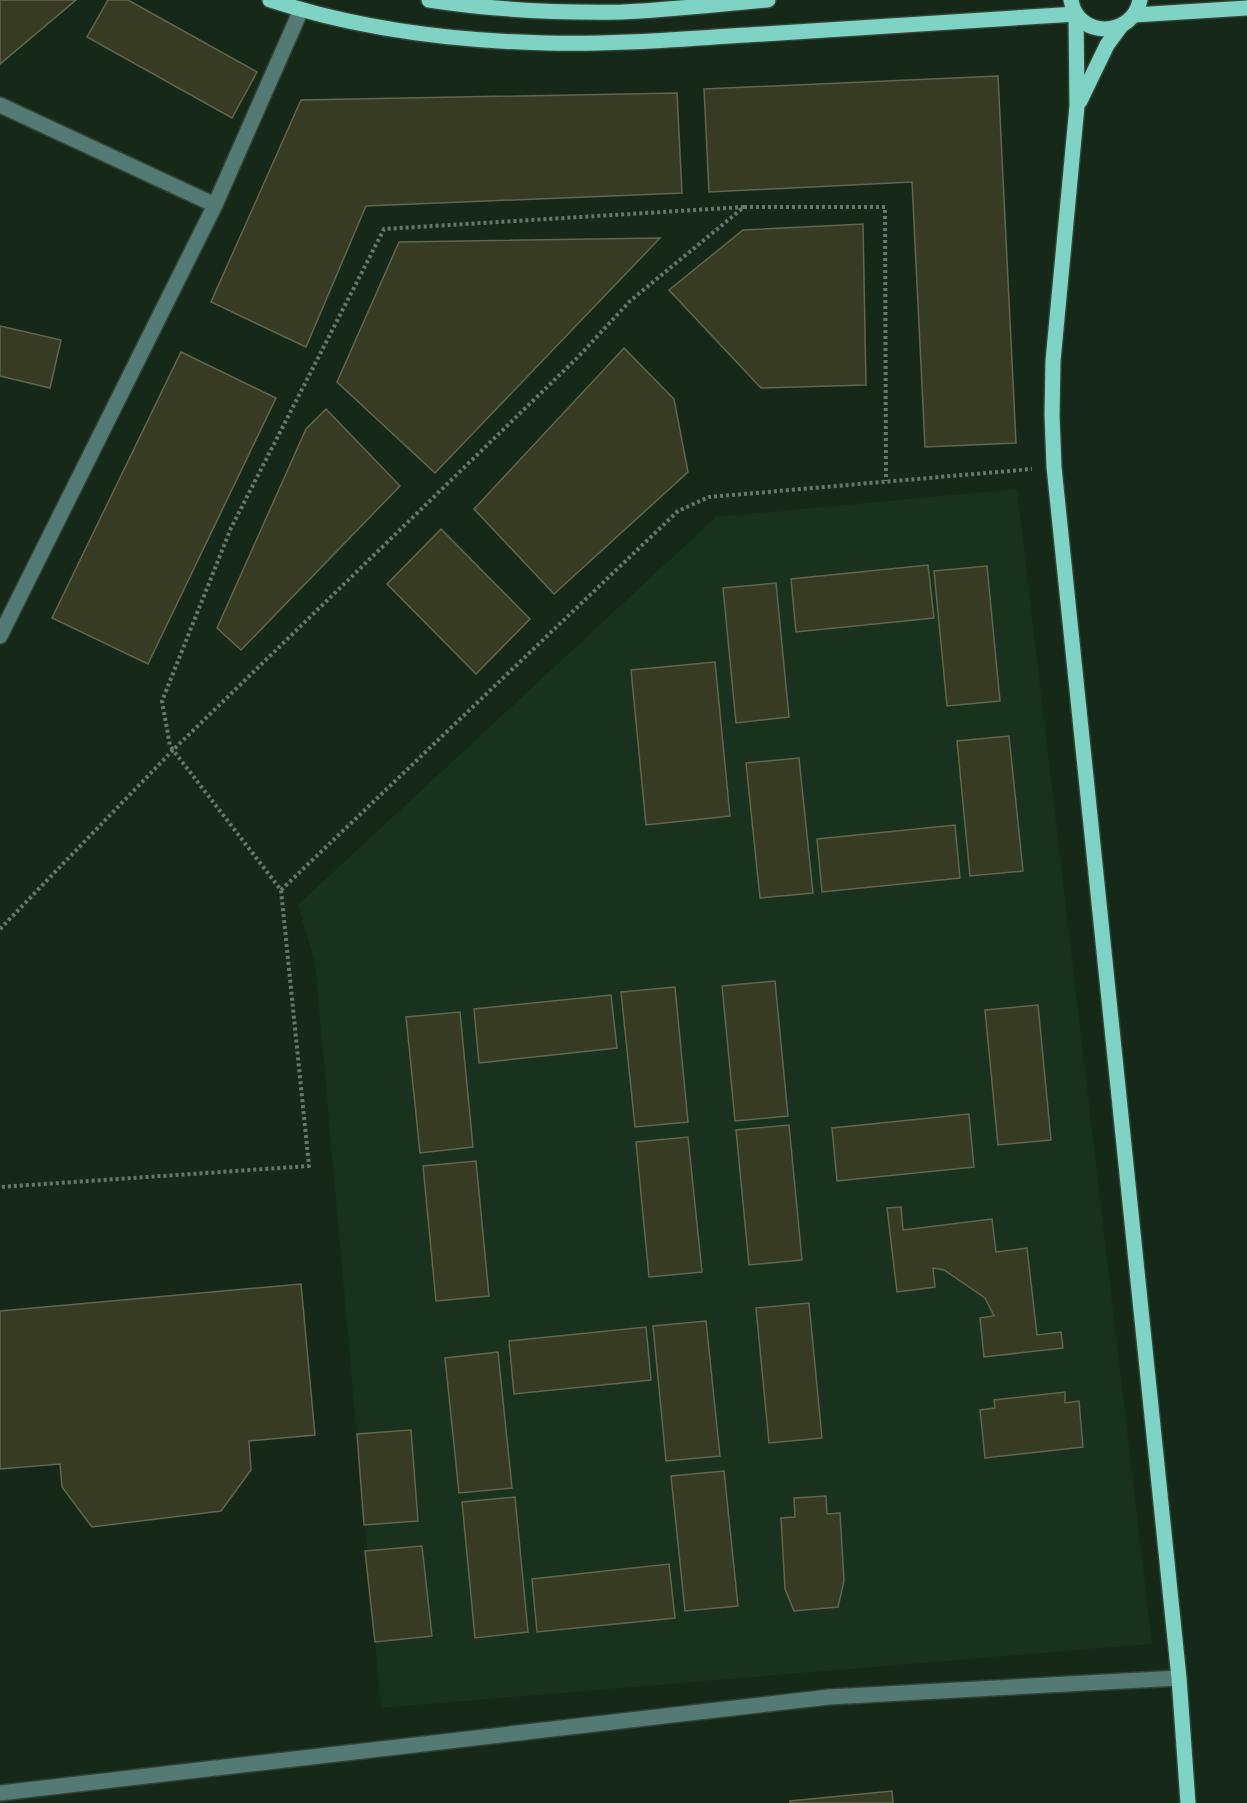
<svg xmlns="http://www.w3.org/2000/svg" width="1247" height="1803" font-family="Figtree,sans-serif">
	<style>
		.built { fill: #19321d }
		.building { fill: #383b23; stroke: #62664c; stroke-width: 1.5 }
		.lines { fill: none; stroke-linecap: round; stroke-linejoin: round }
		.minor-casing { stroke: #314334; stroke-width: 18 }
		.major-casing { stroke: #314334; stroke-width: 18 }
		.path { stroke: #67776a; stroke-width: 4; stroke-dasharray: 3 3; stroke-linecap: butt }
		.minor { stroke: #537a73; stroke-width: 15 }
		.major { stroke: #7ed3c5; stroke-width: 15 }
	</style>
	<rect width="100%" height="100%" fill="#162919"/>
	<!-- built -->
	<path class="built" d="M1017,489l135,1155 -771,64 -66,-746 -17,-57 418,-388z"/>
	<!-- building -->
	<g class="building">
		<path d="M0,0h76l-76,64z"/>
		<path d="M108,0h20l129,72 -25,46 -145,-81z"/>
		<path d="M998,76l18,367 -91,4 -13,-265 -203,10 -5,-103z"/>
		<path d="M677,93l5,100 -316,13 -60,141 -95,-45 90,-202z"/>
		<path d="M863,224l3,161 -105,3 -92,-98 74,-60z"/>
		<path d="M660,238l-225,235 -98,-91 62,-140z"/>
		<path d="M0,326l61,14 -11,48 -50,-12z"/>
		<path d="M624,348l50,51 14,73 -134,122 -80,-85z"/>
		<path d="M181,352l95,46 -128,266 -96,-46z"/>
		<path d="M326,409l74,77 -159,164 -24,-22 89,-199z"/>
		<path d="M441,529l89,90 -54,55 -89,-90z"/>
		<path d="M928,565l6,53 -138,14 -5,-53z"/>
		<path d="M987,566l13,135 -53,5 -13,-135z"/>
		<path d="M776,583l13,134 -53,6 -13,-135z"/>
		<path d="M715,662l15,154 -84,9 -15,-155z"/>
		<path d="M1009,736l14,135 -53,5 -13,-135z"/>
		<path d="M799,758l14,135 -53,5 -14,-135z"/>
		<path d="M955,825l5,53 -138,14 -5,-53z"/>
		<path d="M775,981l13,135 -53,5 -13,-135z"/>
		<path d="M675,987l13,135 -53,5 -14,-135z"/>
		<path d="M611,995l6,53 -138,15 -5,-54z"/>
		<path d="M1038,1005l13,135 -53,5 -13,-135z"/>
		<path d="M460,1012l13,135 -53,6 -14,-136z"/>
		<path d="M969,1114l5,53 -137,14 -5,-53z"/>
		<path d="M789,1125l13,135 -53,5 -13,-135z"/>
		<path d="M688,1137l14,135 -53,5 -13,-135z"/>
		<path d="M476,1161l13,135 -53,5 -13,-135z"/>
		<path d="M901,1207l2,23 89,-11 4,33 31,-4 10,87 24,-3 2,16 -79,9 -4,-39 14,-2 -9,-18 -41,-28 -11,-2 2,19 -38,5 -10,-84z"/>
		<path d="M301,1284l14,151 -66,6 2,29 -30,41 -129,16 -30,-40 -2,-23 -60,5v-158z"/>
		<path d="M809,1303l13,135 -53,5 -13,-135z"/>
		<path d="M706,1321l14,135 -54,5 -13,-135z"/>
		<path d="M646,1327l5,53 -137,14 -5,-53z"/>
		<path d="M498,1352l14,136 -53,5 -14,-135z"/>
		<path d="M1065,1392v11l14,-2 4,46 -98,11 -5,-48 15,-2 -1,-8z"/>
		<path d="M411,1430l7,91 -54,4 -7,-91z"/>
		<path d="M724,1471l14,135 -53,5 -14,-135z"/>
		<path d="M826,1496l1,18 13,-1 4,68 -6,26 -44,4 -9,-22 -4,-71 14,-1 -1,-19z"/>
		<path d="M515,1497l13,135 -53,6 -13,-136z"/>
		<path d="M422,1546l10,90 -57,6 -10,-91z"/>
		<path d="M669,1564l6,54 -138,14 -5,-53z"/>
		<path d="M892,1791l1,12h-103v-2z"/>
	</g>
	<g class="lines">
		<!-- minor casing -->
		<g class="minor-casing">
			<g id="minor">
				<path d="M0,105l215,100"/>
				<path d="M0,636l215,-431 86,-195"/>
				<path d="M0,1793l829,-96 350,-19"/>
			</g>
		</g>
		<!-- major casing -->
		<g class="major-casing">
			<g id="major">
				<path d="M270,0c88,29 184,41 276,43 73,2 145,-5 218,-9 104,-7 208,-14 312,-20"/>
				<path d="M429,0c64,10 128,13 193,12 49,-2 98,-8 146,-12"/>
				<path d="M1071,0c6,39 62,38 69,0"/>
				<path d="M1076,15l1,91 -24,255 -1,54 2,52 125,1211 9,125"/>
				<path d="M1134,15l113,-7"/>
				<path d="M1080,101l27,-56 14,-19"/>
			</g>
		</g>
		<!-- path -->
		<g class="path">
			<path d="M744,207l-360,22 -153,299 -69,173 8,45 3,4 405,-393 52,-56 114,-94h141l1,274"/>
			<path d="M281,890l397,-379 31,-14 323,-28"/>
			<path d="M0,929l173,-179 108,140 28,276 -309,21"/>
		</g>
		<!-- minor -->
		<use href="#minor" class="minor"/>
		<!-- major -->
		<use href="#major" class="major"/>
	</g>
</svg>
